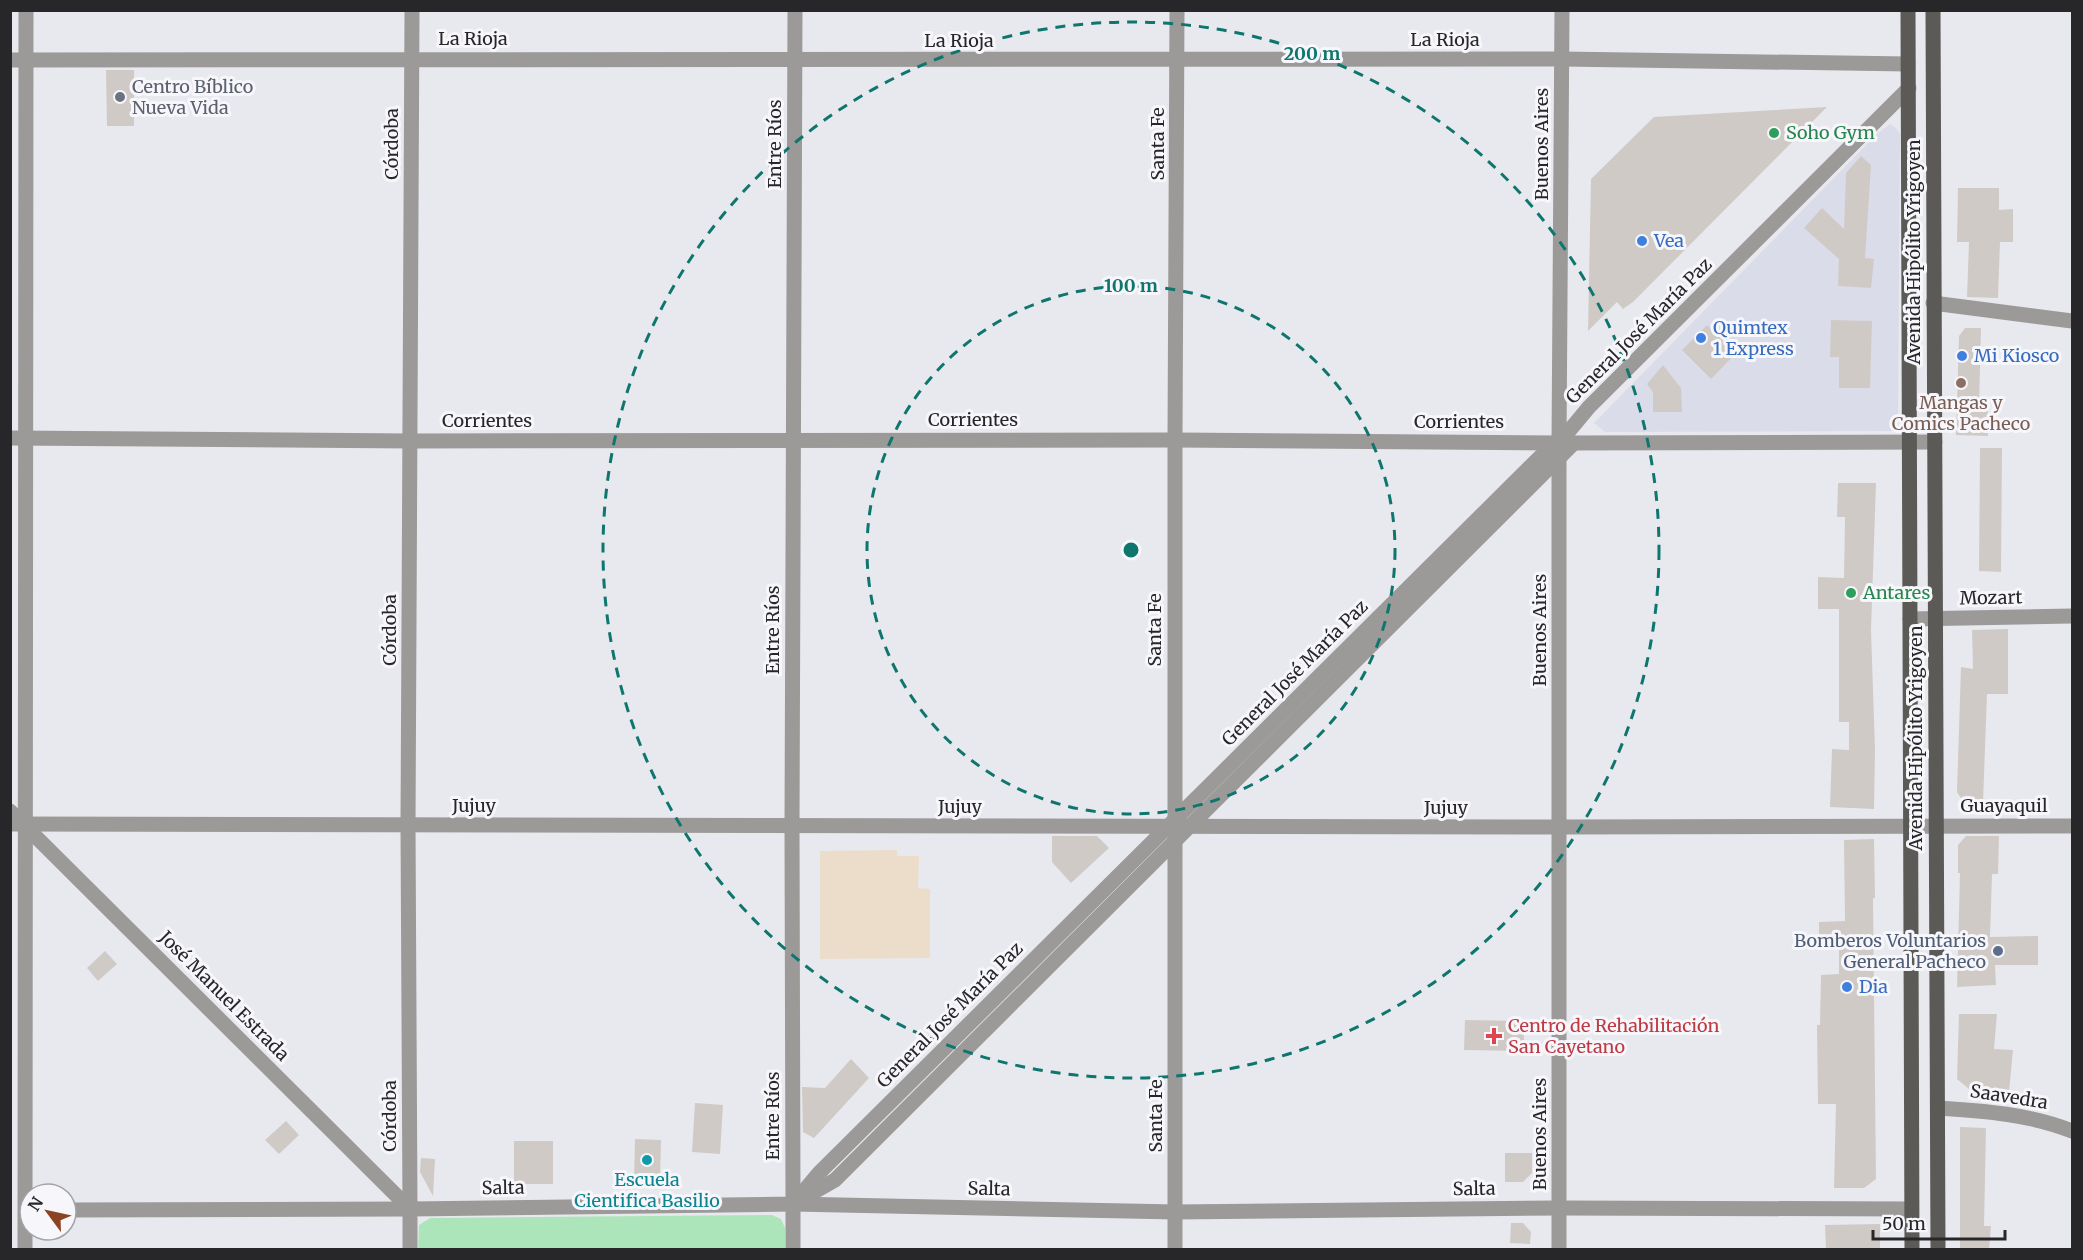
<svg xmlns="http://www.w3.org/2000/svg" width="2083" height="1260" font-family="Merriweather,serif">
	<style>
		.built { fill: #dbdce9 }
		.education { fill: #ecddca }
		.green { fill: #ade5ba }
		.building { fill: #d0cac7 }
		.lines { fill: none; stroke-linecap: round; stroke-linejoin: round }
		.minor { stroke: #9b9a98; stroke-width: 15 }
		.tertiary { stroke: #9b9a98; stroke-width: 15 }
		.primary { stroke: #5b5a56; stroke-width: 15 }
		.ring { fill: none; stroke: #0f766e; stroke-width: 3; stroke-dasharray: 10 8 }
		.worship-dot { fill: #6b7280; stroke: #f6f6fb; stroke-width: 2 }
		.leisure-dot { fill: #2e9e5b; stroke: #f6f6fb; stroke-width: 2 }
		.shop-dot { fill: #3f7fe0; stroke: #f6f6fb; stroke-width: 2 }
		.education-dot { fill: #8d6e63; stroke: #f6f6fb; stroke-width: 2 }
		.service-dot { fill: #5c6f8a; stroke: #f6f6fb; stroke-width: 2 }
		.health-dot { fill: #e0444e; stroke: #f6f6fb; stroke-width: 2 }
		.culture-dot { fill: #0f9aa8; stroke: #f6f6fb; stroke-width: 2 }
		.labels { text-anchor: middle; stroke-width: 6; stroke-linejoin: round; paint-order: stroke }
		.street-label { font-size: 18px; fill: #272729; stroke: #f6f6fb }
		.worship-label { font-size: 18px; fill: #5b616d; stroke: #f6f6fb; text-anchor: start }
		.leisure-label { font-size: 18px; fill: #27864d; stroke: #f6f6fb; text-anchor: start }
		.shop-label { font-size: 18px; fill: #366cbe; stroke: #f6f6fb; text-anchor: start }
		.education-label { font-size: 18px; fill: #785e54; stroke: #f6f6fb }
		.service-label { font-size: 18px; fill: #4e5e75; stroke: #f6f6fb; text-anchor: end }
		.health-label { font-size: 18px; fill: #be3a42; stroke: #f6f6fb; text-anchor: start }
		.culture-label { font-size: 18px; fill: #0d838f; stroke: #f6f6fb }
		.centre { fill: #0f766e; stroke: #f6f6fb; stroke-width: 3 }
		.ring-label { font-size: 18px; text-anchor: middle; font-weight: bold; fill: #0f766e; stroke: #f6f6fb; stroke-width: 6; stroke-linejoin: round; paint-order: stroke }
	</style>
	<rect width="100%" height="100%" fill="#e8e9ee"/>
	<!-- built -->
	<path class="built" d="M1890,124l6,4 4,6 -2,297 -293,1 -11,-9 283,-289z"/>
	<!-- education -->
	<path class="education" d="M897,850v6h22l-1,32 12,1v69l-110,1v-108z"/>
	<!-- green -->
	<path class="green" d="M772,1215l9,4 4,9v21h-367l1,-24 11,-7z"/>
	<!-- building -->
	<g class="building">
		<path d="M106,70h28v56h-27z"/>
		<path d="M1827,107l-194,195 -10,7 -6,-7 -29,29 3,-152 63,-62z"/>
		<path d="M1861,156l10,9 -6,93 9,1 -3,29 -33,-2 1,-27 -35,-31 18,-20 22,21 2,-56z"/>
		<path d="M1958,188h41v22l14,-1v33h-13l-2,56 -31,-1 2,-55h-12z"/>
		<path d="M1831,320l41,1 -2,67h-31v-31h-9z"/>
		<path d="M1707,325l29,28 -25,26 -29,-29z"/>
		<path d="M1965,328h16l-2,79 9,1v28l-32,-1 3,-99z"/>
		<path d="M1663,365l18,23 1,24h-29v-20l-6,-8z"/>
		<path d="M1980,448h22l-1,124 -22,-1z"/>
		<path d="M1838,483h38l-5,147 4,120 -1,59 -44,-2 2,-58 17,1v-28h-10v-113h-21v-32l26,1 1,-61h-8z"/>
		<path d="M2008,629v65h-21l-4,109 -18,1 -8,-12 4,-125 12,2 -1,-39z"/>
		<path d="M1052,836h45l12,12 -38,35 -19,-21z"/>
		<path d="M1966,836h33l-1,38h-6l-2,63 48,-1v29h-43l1,20 -39,2 3,-114h-2v-28z"/>
		<path d="M1874,839l1,59h-2l3,281 -12,9h-30l2,-84h-18l-1,-79h3l1,-50 18,-1v-28h-20v-24l26,-1 -1,-81z"/>
		<path d="M105,951l12,13 -19,17 -11,-13z"/>
		<path d="M1959,1014h38l-3,35 19,1 -4,42 -40,-3 -12,-10z"/>
		<path d="M1465,1020l59,1v30l-60,-1z"/>
		<path d="M851,1059l18,19 -55,60 -11,-6 -1,-45 23,1z"/>
		<path d="M695,1103l28,2 -3,49 -28,-2z"/>
		<path d="M286,1121l13,14 -20,19 -14,-14z"/>
		<path d="M1960,1127l26,1 -2,98h7l-2,24h-29z"/>
		<path d="M635,1139l26,1 -1,41h-26z"/>
		<rect x="514" y="1141" width="39" height="43"/>
		<path d="M1505,1153h27v20l-9,9h-18z"/>
		<path d="M421,1158l14,1 -2,37 -13,-24z"/>
		<path d="M1511,1223h12l8,9 -1,12 -20,-1z"/>
		<path d="M1880,1224v26h-54l-1,-25z"/>
	</g>
	<g class="lines">
		<!-- minor -->
		<g class="minor">
			<path d="M795,10l-3,816 1,378 383,8 383,-4 352,1"/>
			<path d="M10,60l1552,-1 346,5"/>
			<path d="M1933,303l139,18"/>
			<path d="M10,438l401,3 764,-1 384,3"/>
			<path d="M1910,619l162,-3"/>
			<path d="M10,811l400,398"/>
			<path d="M10,824l1550,3 512,-1"/>
			<path d="M1938,1108c46,3 91,6 134,23"/>
			<path d="M410,1209l-2,-384 4,-815"/>
			<path d="M66,1210l344,-1"/>
			<path d="M25,1250l1,-1240"/>
			<path d="M1175,1250v-810l2,-430"/>
			<path d="M1559,1250v-807l3,-433"/>
		</g>
		<!-- tertiary -->
		<g class="tertiary">
			<path d="M1565,443l370,-1"/>
			<path d="M793,1204l26,-31 721,-716 19,-14 30,-36 320,-319"/>
			<path d="M410,1250v-41l383,-5 42,-24 738,-736"/>
			<path d="M793,1250v-46"/>
		</g>
		<!-- primary -->
		<g class="primary">
			<path d="M1908,10l4,1240"/>
			<path d="M1933,10l5,1240"/>
		</g>
	</g>
	<!-- distance rings -->
	<g class="ring">
		<circle cx="1131" cy="550" r="264"/>
		<circle cx="1131" cy="550" r="528"/>
	</g>
	<!-- markers -->
	<circle class="worship-dot" cx="120" cy="97" r="6"/>
	<g class="leisure-dot">
		<circle cx="1774" cy="133" r="6"/>
		<circle cx="1851" cy="593" r="6"/>
	</g>
	<g class="shop-dot">
		<circle cx="1642" cy="241" r="6"/>
		<circle cx="1701" cy="338" r="6"/>
		<circle cx="1962" cy="356" r="6"/>
		<circle cx="1847" cy="987" r="6"/>
	</g>
	<circle class="education-dot" cx="1961" cy="383" r="6"/>
	<circle class="service-dot" cx="1998" cy="951" r="6"/>
	<path class="health-dot" d="M1491 1027h6v6h6v6h-6v6h-6v-6h-6v-6h6z"/>
	<circle class="culture-dot" cx="647" cy="1160" r="6"/>
	<g class="labels">
		<!-- street labels -->
		<g class="street-label">
			<text x="473" y="45">La Rioja</text>
			<text x="1445" y="46">La Rioja</text>
			<text x="959" y="47">La Rioja</text>
			<text transform="translate(392 144) rotate(-90)" y="6">Córdoba</text>
			<text transform="translate(775 144) rotate(-90)" y="6">Entre Ríos</text>
			<text transform="translate(1158 144) rotate(-90)" y="6">Santa Fe</text>
			<text transform="translate(1542 144) rotate(-90)" y="6">Buenos Aires</text>
			<text transform="translate(1914 252) rotate(-90)" y="6">Avenida Hipólito Yrigoyen</text>
			<text transform="translate(1639 331) rotate(-45)" y="6">General José María Paz</text>
			<text x="973" y="426">Corrientes</text>
			<text x="487" y="427">Corrientes</text>
			<text x="1459" y="428">Corrientes</text>
			<text transform="translate(1991 598) rotate(-1)" y="6">Mozart</text>
			<text transform="translate(390 630) rotate(-90)" y="6">Córdoba</text>
			<text transform="translate(773 630) rotate(-90)" y="6">Entre Ríos</text>
			<text transform="translate(1155 630) rotate(-90)" y="6">Santa Fe</text>
			<text transform="translate(1540 630) rotate(-90)" y="6">Buenos Aires</text>
			<text transform="translate(1295 673) rotate(-45)" y="6">General José María Paz</text>
			<text transform="translate(1916 738) rotate(-90)" y="6">Avenida Hipólito Yrigoyen</text>
			<text x="474" y="812">Jujuy</text>
			<text x="2004" y="812">Guayaquil</text>
			<text x="960" y="813">Jujuy</text>
			<text x="1446" y="814">Jujuy</text>
			<text transform="translate(224 996) rotate(45)" y="6">José Manuel Estrada</text>
			<text transform="translate(950 1015) rotate(-45)" y="6">General José María Paz</text>
			<text transform="translate(2009 1097) rotate(9)" y="6">Saavedra</text>
			<text transform="translate(390 1116) rotate(-90)" y="6">Córdoba</text>
			<text transform="translate(773 1116) rotate(-90)" y="6">Entre Ríos</text>
			<text transform="translate(1156 1116) rotate(-90)" y="6">Santa Fe</text>
			<text transform="translate(1540 1134) rotate(-90)" y="6">Buenos Aires</text>
			<text transform="translate(503 1188) rotate(-1)" y="6">Salta</text>
			<text transform="translate(989 1189) rotate(1)" y="6">Salta</text>
			<text transform="translate(1474 1189) rotate(-1)" y="6">Salta</text>
		</g>
		<!-- worship labels -->
		<g class="worship-label">
			<text x="132" y="93">Centro Bíblico<tspan x="132" dy="21">Nueva Vida</tspan></text>
		</g>
		<!-- leisure labels -->
		<g class="leisure-label">
			<text x="1786" y="139">Soho Gym</text>
			<text x="1863" y="599">Antares</text>
		</g>
		<!-- shop labels -->
		<g class="shop-label">
			<text x="1654" y="247">Vea</text>
			<text x="1713" y="334">Quimtex<tspan x="1713" dy="21">1 Express</tspan></text>
			<text x="1974" y="362">Mi Kiosco</text>
			<text x="1859" y="993">Dia</text>
		</g>
		<!-- education labels -->
		<g class="education-label">
			<text x="1961" y="409">Mangas y<tspan x="1961" dy="21">Comics Pacheco</tspan></text>
		</g>
		<!-- service labels -->
		<g class="service-label">
			<text x="1986" y="947">Bomberos Voluntarios<tspan x="1986" dy="21">General Pacheco</tspan></text>
		</g>
		<!-- health labels -->
		<g class="health-label">
			<text x="1508" y="1032">Centro de Rehabilitación<tspan x="1508" dy="21">San Cayetano</tspan></text>
		</g>
		<!-- culture labels -->
		<g class="culture-label">
			<text x="647" y="1186">Escuela<tspan x="647" dy="21">Cientifica Basilio</tspan></text>
		</g>
	</g>
	<circle cx="1131" cy="550" r="9" class="centre"/>
	<g class="ring-label">
		<text x="1312" y="60">200 m</text>
		<text x="1131" y="292">100 m</text>
	</g>
	<!-- border -->
	<rect width="2083" height="1260" fill="none" stroke="#272729" stroke-width="24"/>
	<!-- north arrow -->
	<g transform="translate(48 1212) rotate(303)"><circle r="28" fill="#f6f6fb" stroke="#a3a3a7" stroke-width="1.5"/>
	<path d="M0-4.5L10 22L0 15L-10 22Z" fill="#8b4321"/>
	<text y="-9" font-size="16" font-weight="bold" text-anchor="middle" fill="#272729">N</text>
	</g>
	<!-- scale -->
	<path d="M1873 1230v9h132v-9" fill="none" stroke="#272729" stroke-width="3"/>
	<text x="1882" y="1230" font-size="18" fill="#272729" stroke="#f6f6fb" stroke-width="4.5" paint-order="stroke">50 m</text>
</svg>
